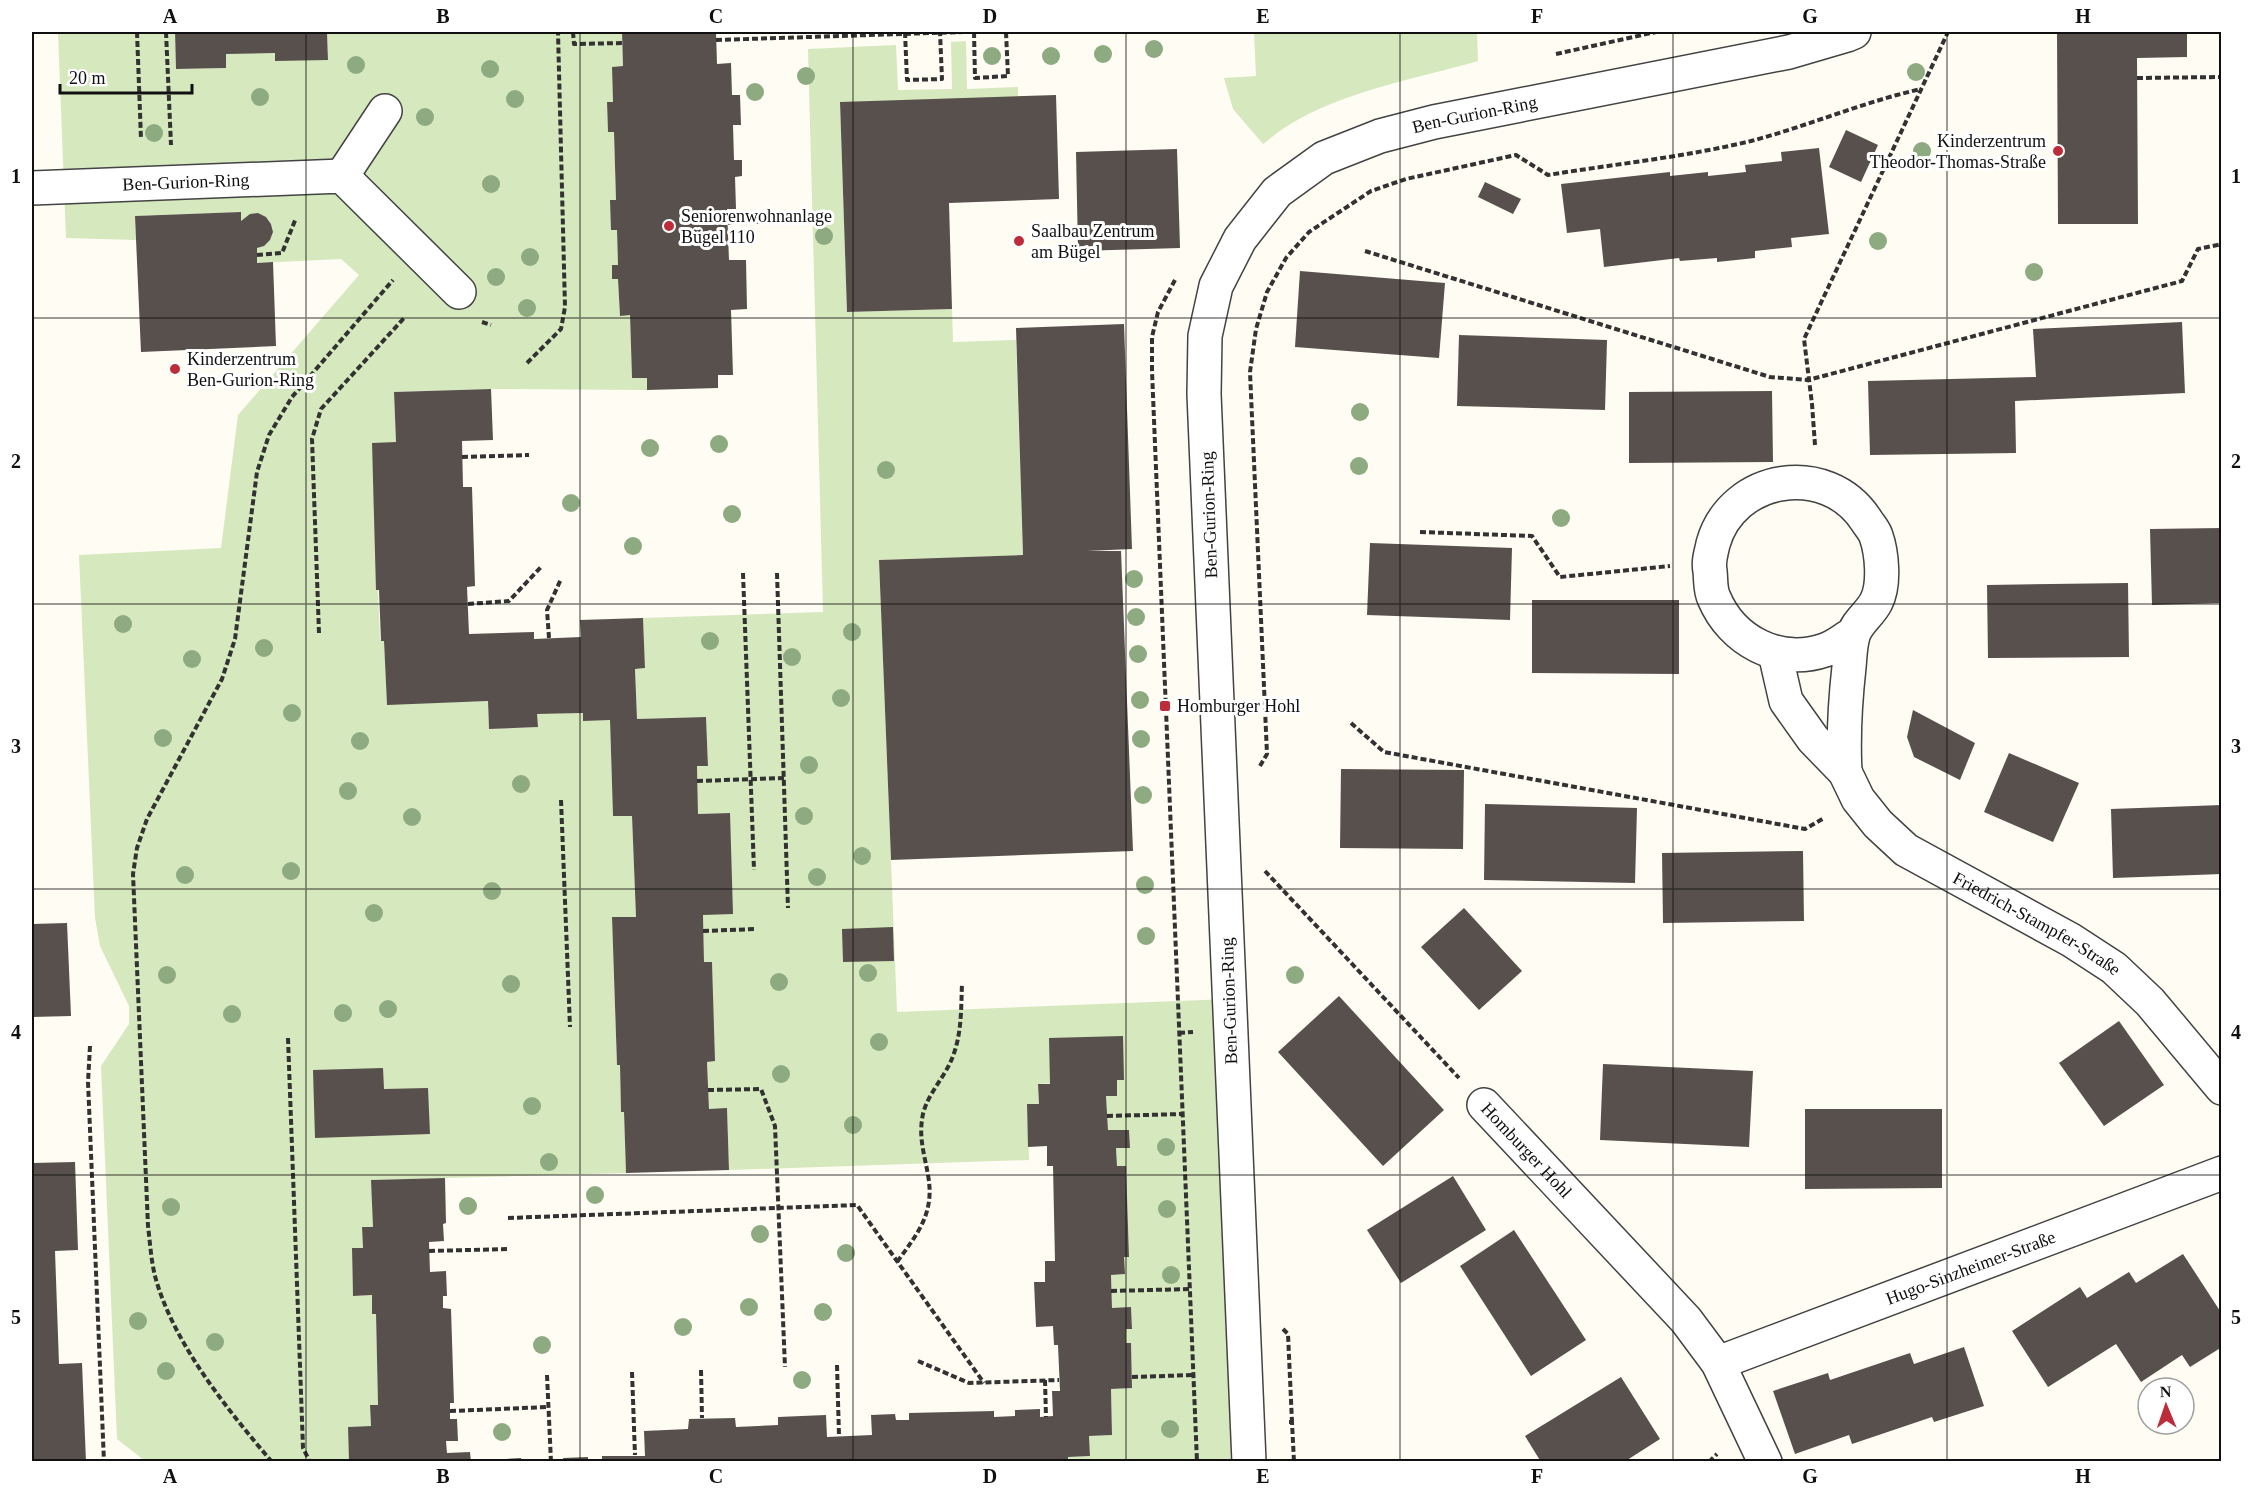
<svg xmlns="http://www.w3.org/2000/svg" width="2253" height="1493" font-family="'Times New Roman',serif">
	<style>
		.green { fill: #d6e8bd }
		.building { fill: #58504c }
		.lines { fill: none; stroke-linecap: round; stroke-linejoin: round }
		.street-casing { stroke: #434343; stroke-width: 36 }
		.path { stroke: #323232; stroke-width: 4; stroke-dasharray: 6 3; stroke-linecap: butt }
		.street { stroke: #fff; stroke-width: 33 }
		.tree { fill: #8eaa80 }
		.grid { fill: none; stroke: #101010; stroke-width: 1.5; stroke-opacity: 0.55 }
		.poi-dot { fill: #bc2c3a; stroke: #fff; stroke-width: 2 }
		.labels { text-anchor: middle; stroke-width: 6; stroke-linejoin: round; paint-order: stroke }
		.street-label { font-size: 18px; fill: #101010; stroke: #fff }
		.poi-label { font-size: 18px; fill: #101010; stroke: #fff; text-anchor: start }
		.neatline { fill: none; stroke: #101010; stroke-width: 2 }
		.grid-label { font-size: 20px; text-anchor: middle; font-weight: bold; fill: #101010 }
	</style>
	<rect width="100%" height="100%" fill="#fefcf3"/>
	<!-- green -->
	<g class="green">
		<path d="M58,32h117l1,37 50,-1v-14l49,-1 53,7 -1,-28h295l1,34 -11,1 1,35 -6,1 1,29h6l2,68 -5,30h6l1,35h-6v14h6l2,36h10l2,63h15v12l-156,-1 -97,3 2,50 -24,2 8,196 4,1 3,63 101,-3 1,28 48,-2v-13l46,-1v7h27l3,96h19l4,101 -24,1 5,146 3,1 1,46 3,1 2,61 -254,7 1,47h-11l1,21h-11l1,48 19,-1v19h4l2,91 -8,1 1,20 -23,1 1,34h-204l-28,-22 -16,-373 28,-42v-18l-29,-60 -5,-28 -16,-363 142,-7 17,-133 121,-140 -18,-16 -84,4v-15c29,-7 14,-48 -16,-27v-9l-106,4 1,24 -70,-2z"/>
		<path d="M1254,32h223l1,29c-60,17 -137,31 -189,64 -9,5 -18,13 -26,19l-30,-35 -9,-31 32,-2z"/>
		<path d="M966,41l1,48 51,-2v10l-178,6 7,209 105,-3 1,33 63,-2 7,215 -144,5 18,452 332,-13 20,462h-181v-4l22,-1 -1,-20 23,-1 -1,-46 21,-1 -1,-45h-5v-14l6,-1 -1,-20h-19l-1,-33 13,-1v-17h5l-3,-91h-9l-1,-18h14l-1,-18h-21l-2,-34h11v-16l-79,4 1,20 -12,1 2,55 -300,10 -2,-61h-18l-2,-47 7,-1 -2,-99h-8l-1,-47 27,-102 -32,1 -1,-48 11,-1 -2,-48 -69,2 -2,-50 10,-1 -2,-50 180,-6 -15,-563 88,-4 2,45 54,-1 -1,-47z"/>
	</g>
	<!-- building -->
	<g class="building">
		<path d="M175,32h152l1,28 -53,1v-8l-49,1v14l-50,1z"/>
		<path d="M622,32h94l1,32 14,-1 1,32h8l1,30h-8l1,35h8v16l-7,1 1,32h-9l2,51h17l1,49 -16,1 2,65h-15v13l-71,2v-12h-15l-2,-63 -10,1 -2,-37h-6v-14h6l-1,-35h-6l-1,-30h6l-2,-68h-6l-1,-30h6l-1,-35 11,-1z"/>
		<path d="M2057,32h130v25l-50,1 1,166h-80z"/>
		<path d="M1056,95l3,104 -110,4 3,106 -105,3 -7,-210z"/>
		<path d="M1846,130l32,15 -17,37 -32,-15z"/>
		<path d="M1819,148l10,86 -38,4 1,9 -37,4v7l-38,4v-4l-37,3 -1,-3 -75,9 -4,-38 -33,4 -6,-49 109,-12v4l38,-4v4l38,-4 -1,-7 37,-4 -1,-9z"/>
		<path d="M1177,149l3,99 -102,3 -2,-99z"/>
		<path d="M1485,182l36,17 -8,15 -35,-17z"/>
		<path d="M241,212v9l9,-7 8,-1 8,4 5,7 2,8 -3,8 -6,6 -7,2v15l16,-1 3,84 -135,6 -6,-136z"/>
		<path d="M1300,271l145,12 -6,75 -144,-11z"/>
		<path d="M2182,322l3,71 -170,8 1,52 -146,2 -2,-74 168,-4 -3,-48z"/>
		<path d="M1124,324l8,225 -45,2h34l12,300 -242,9 -12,-300 144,-5 -7,-227z"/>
		<path d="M1459,335l148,5 -2,70 -148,-4z"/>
		<path d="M491,389l2,51 -31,1 1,46h9l3,99 -8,1 2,47 65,-2v7l47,-2 -1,-17 63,-2 2,50 -10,1 2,50 69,-2 2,49h-11l1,48 32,-1 3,101 -30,1 1,47h8l3,99 -8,1 2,47 18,-1 2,62 -103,3 -2,-61h-3l-1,-47h-3l-5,-148h24l-4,-101h-19l-3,-96 -27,1v-8l-46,1 1,13 -49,2 -1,-28 -101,4 -3,-64h-3l-2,-51h-3l-4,-147 24,-1 -2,-50z"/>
		<path d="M1772,391l1,71 -144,1v-71z"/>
		<path d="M2222,528v75l-70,2 -2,-76z"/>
		<path d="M1370,543l142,5 -2,72 -143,-5z"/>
		<path d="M2128,583l1,74 -141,1 -1,-73z"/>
		<path d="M1532,600h147v74l-147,-1z"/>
		<path d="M1913,710l62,33 -15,37 -46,-23 -7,-20z"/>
		<path d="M2009,753l70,30 -26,59 -69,-30z"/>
		<path d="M1341,769l123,1 -1,79 -123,-1z"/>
		<path d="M1485,804l152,4 -2,75 -151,-3z"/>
		<path d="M2222,805v69l-109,4 -2,-69z"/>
		<path d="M1803,851l1,70 -141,2 -1,-70z"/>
		<path d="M1464,908l58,63 -43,39 -58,-63z"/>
		<path d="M67,923l4,93 -39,1v-93z"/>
		<path d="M893,927l1,34 -51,1 -1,-33z"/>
		<path d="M1339,996l105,114 -61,56 -105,-114z"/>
		<path d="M2119,1021l45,64 -60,41 -45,-63z"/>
		<path d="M1123,1036l1,44h-7v16h-11l2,34h21l1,18h-14l1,18h9l3,91h-5l1,17 -14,1 1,33 19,-1 1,22h-6v14h5l1,45 -21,1 1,46 -23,1 1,20 -22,1v5h-466v-6h43l-1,-25 44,-2 1,-10 46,-1 1,9 42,-2v-8l48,-2 1,22 45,-2 -1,-20 24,-1 1,6h13v-7l85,-2v6l21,-1v-6l25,-1v8l13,-1 -1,-25h8l-2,-46h-4l-1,-19 -17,1 -2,-45h11v-21h10l-2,-95h-6v-20l-19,1 -1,-43h12l-1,-20h12l-1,-46z"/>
		<path d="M1603,1064l150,7 -4,76 -149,-7z"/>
		<path d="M383,1068l1,21 44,-1 2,46 -115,4 -2,-68z"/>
		<path d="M1805,1109h137v79l-137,1z"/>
		<path d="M75,1162l3,88 -23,1 4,113 23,-1 4,99h-54v-299z"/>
		<path d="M1453,1176l33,54 -85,53 -34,-53z"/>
		<path d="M445,1178l1,45 -3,1 1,17 -15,1 1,30 16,-1 1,25h-4v12l8,1 3,94h-4v16h7l1,22h-12l1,12 23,-1 1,10h-122l-1,-35 23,-1 -1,-21h8l-2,-91h-4v-19l-19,1 -1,-48h11l-1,-21h11l-2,-47z"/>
		<path d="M1514,1230l72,110 -55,36 -71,-110z"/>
		<path d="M2183,1254l39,60v33l-32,20 -8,-12 -41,27 -25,-38 -68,43 -36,-56 68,-44 7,11 42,-26 7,11z"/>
		<path d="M1964,1347l20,59 -50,16 -2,-5 -80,27 -3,-9 -54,19 -22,-63 55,-18 2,7 80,-27 4,11z"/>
		<path d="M1621,1377l39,62 -36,23h-83l-16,-26z"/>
		<path d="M588,1457v5h-24l-1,-4z"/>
		<path d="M521,1458v4h-32v-2z"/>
	</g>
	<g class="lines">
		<!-- street casing -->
		<g class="street-casing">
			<g id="street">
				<path d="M342,176l43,-65"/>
				<path id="s1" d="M32,188l310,-12 117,116"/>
				<path id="s2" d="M1775,653l11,48 27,38 32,33 13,27 20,25 28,26 165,90 43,28 36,34 72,86"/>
				<path d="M1845,772c-2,-36 0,-69 4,-105 1,-10 1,-21 4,-31 3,-13 17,-22 23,-34 9,-17 6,-49 0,-66 -2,-6 -7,-11 -10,-16 -39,-60 -134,-45 -153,24 -2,10 -5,17 -3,27 1,9 0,19 4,27 18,43 65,68 111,52 10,-3 19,-11 28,-16"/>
				<path id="s3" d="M1484,1105l202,215 32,43 47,99"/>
				<path id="s4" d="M1718,1363l504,-190"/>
				<path id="s5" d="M1249,1462l-45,-1068 1,-58 11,-50 24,-47 37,-47 47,-34 56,-22 54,-14 355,-70 58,-17 7,-3"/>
			</g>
		</g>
		<!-- path -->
		<g class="path">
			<path d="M137,32l4,107"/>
			<path d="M166,32l5,113"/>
			<path d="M573,32l1,12 49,-1"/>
			<path d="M905,32l2,48 35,-1 -2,-47"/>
			<path d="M974,32l1,46 33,-2 -2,-44"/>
			<path d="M716,40l247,-8"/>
			<path d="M1556,54l100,-22"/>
			<path d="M2137,78l85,-1"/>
			<path d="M728,223l62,-3"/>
			<path d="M1365,251l405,126 38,3 374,-99 16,-32 24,-5"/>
			<path d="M257,255l25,-2 14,-35"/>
			<path d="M1175,280l-17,32 -6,25v34l45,1091"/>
			<path d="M482,322l9,3"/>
			<path d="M527,363l34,-34 4,-22 -7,-275"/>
			<path d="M1815,445l-3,-41 -8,-65 144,-307"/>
			<path d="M462,457l67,-2"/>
			<path d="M1420,532l112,4 28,41 110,-11"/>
			<path d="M743,573l11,297"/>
			<path d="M777,573l11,335"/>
			<path d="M468,604l41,-3 32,-34"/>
			<path d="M319,633l-7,-194 9,-30 84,-92"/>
			<path d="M549,638l-2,-28 14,-31"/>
			<path d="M1351,723l33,29 421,77 19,-11"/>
			<path d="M1260,766l7,-12 -17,-382 6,-43 11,-37 19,-34 23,-26 62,-41 35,-12 110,-24 32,20c67,-11 137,-18 203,-34 57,-15 112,-39 170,-52"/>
			<path d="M697,781l87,-3"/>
			<path d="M561,800l9,227"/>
			<path d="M1265,871l194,207"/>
			<path d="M703,931l53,-2"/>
			<path d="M1179,1033l14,-1"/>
			<path d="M288,1038l15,410 7,14"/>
			<path d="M90,1046l-2,36 16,380"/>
			<path d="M708,1090l53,-1 14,37 10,241"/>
			<path d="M1107,1116l76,-2"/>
			<path d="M508,1218l349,-13 127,178"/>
			<path d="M429,1251l80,-2"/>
			<path d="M897,1262c21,-29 38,-49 31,-87 -3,-18 -9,-36 -6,-55 2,-21 19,-38 28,-57 12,-25 11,-53 12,-80"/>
			<path d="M1111,1291l79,-2"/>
			<path d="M1283,1329l5,5 4,88"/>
			<path d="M918,1361l51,22 90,-3"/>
			<path d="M837,1365l2,71"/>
			<path d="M701,1370l1,48"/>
			<path d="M632,1372l3,83"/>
			<path d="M547,1375l4,87"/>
			<path d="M1132,1377l62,-2"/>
			<path d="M1045,1380l1,37"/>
			<path d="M450,1411l98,-4"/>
			<path d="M1289,1422h3l2,40"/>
			<path d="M272,1462c-45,-53 -99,-119 -117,-186 -4,-16 -5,-34 -7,-50l-15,-352 4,-26 10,-29 75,-140 13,-40 22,-167 12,-37 23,-38 101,-117"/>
			<path d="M1709,1462l8,-8"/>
		</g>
		<!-- street -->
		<use href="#street" class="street"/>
	</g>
	<!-- trees -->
	<g class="tree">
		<circle cx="1154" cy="49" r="9"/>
		<circle cx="1103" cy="54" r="9"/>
		<circle cx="992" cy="56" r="9"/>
		<circle cx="1051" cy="56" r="9"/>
		<circle cx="356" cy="65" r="9"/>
		<circle cx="490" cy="69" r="9"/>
		<circle cx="1916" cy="72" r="9"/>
		<circle cx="806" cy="76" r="9"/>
		<circle cx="755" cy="92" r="9"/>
		<circle cx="260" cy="97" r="9"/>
		<circle cx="515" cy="99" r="9"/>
		<circle cx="425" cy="117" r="9"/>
		<circle cx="154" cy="133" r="9"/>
		<circle cx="1922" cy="151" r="9"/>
		<circle cx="491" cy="184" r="9"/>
		<circle cx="824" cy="236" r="9"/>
		<circle cx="1878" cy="241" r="9"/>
		<circle cx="530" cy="257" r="9"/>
		<circle cx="2034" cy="272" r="9"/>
		<circle cx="496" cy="277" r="9"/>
		<circle cx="527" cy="308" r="9"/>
		<circle cx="1360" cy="412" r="9"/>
		<circle cx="719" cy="444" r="9"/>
		<circle cx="650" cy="448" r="9"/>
		<circle cx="1359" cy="466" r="9"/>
		<circle cx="886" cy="470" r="9"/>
		<circle cx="571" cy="503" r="9"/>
		<circle cx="732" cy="514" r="9"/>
		<circle cx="1561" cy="518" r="9"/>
		<circle cx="633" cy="546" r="9"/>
		<circle cx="1134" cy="579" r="9"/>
		<circle cx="1136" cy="617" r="9"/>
		<circle cx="123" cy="624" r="9"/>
		<circle cx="852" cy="632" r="9"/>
		<circle cx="710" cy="641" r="9"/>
		<circle cx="264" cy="648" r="9"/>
		<circle cx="1138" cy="654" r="9"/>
		<circle cx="792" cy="657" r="9"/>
		<circle cx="192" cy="659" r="9"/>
		<circle cx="841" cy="698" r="9"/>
		<circle cx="1140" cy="700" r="9"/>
		<circle cx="292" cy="713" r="9"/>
		<circle cx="163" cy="738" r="9"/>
		<circle cx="1141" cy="739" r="9"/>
		<circle cx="360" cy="741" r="9"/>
		<circle cx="809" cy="765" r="9"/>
		<circle cx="521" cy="784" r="9"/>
		<circle cx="348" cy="791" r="9"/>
		<circle cx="1143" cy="795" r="9"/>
		<circle cx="804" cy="816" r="9"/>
		<circle cx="412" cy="817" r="9"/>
		<circle cx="862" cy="856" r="9"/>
		<circle cx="291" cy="871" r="9"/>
		<circle cx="185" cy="875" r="9"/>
		<circle cx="817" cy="877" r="9"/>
		<circle cx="1145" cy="885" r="9"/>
		<circle cx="492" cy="891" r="9"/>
		<circle cx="374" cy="913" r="9"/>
		<circle cx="1146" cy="936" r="9"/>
		<circle cx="868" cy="973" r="9"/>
		<circle cx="167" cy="975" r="9"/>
		<circle cx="1295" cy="975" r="9"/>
		<circle cx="779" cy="982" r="9"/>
		<circle cx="511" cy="984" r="9"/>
		<circle cx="388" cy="1009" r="9"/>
		<circle cx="343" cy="1013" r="9"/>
		<circle cx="232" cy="1014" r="9"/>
		<circle cx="879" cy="1042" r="9"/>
		<circle cx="781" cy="1074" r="9"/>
		<circle cx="532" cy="1106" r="9"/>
		<circle cx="853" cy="1125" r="9"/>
		<circle cx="1166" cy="1147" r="9"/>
		<circle cx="549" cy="1162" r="9"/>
		<circle cx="595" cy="1195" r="9"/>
		<circle cx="468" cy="1206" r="9"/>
		<circle cx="171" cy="1207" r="9"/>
		<circle cx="1167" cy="1209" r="9"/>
		<circle cx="760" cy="1234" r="9"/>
		<circle cx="846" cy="1253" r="9"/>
		<circle cx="1171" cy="1275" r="9"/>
		<circle cx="749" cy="1307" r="9"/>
		<circle cx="823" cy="1312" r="9"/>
		<circle cx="138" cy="1321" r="9"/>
		<circle cx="683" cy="1327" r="9"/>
		<circle cx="215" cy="1342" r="9"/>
		<circle cx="542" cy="1345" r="9"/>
		<circle cx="166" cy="1371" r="9"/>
		<circle cx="802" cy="1380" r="9"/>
		<circle cx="1170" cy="1429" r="9"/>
		<circle cx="502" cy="1432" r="9"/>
	</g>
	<!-- grid -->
	<path class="grid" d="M306,32v1430M580,32v1430M853,32v1430M1126,32v1430M1400,32v1430M1673,32v1430M1947,32v1430M32,318h2190M32,604h2190M32,889h2190M32,1175h2190"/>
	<!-- markers -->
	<g class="poi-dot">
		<circle cx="2058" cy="151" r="6"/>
		<circle cx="669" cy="226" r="6"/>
		<circle cx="1019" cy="241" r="6"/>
		<circle cx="175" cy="369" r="6"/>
		<rect x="1159" y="700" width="12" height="12" rx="3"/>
	</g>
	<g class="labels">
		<!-- street labels -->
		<g class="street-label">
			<text dy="6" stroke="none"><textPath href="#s5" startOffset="1506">Ben-Gurion-Ring</textPath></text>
			<text dy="6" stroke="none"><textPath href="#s1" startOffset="154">Ben-Gurion-Ring</textPath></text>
			<text transform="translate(1209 515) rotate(-92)" y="6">Ben-Gurion-Ring</text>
			<text dy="6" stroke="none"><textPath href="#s2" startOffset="392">Friedrich-Stampfer-Straße</textPath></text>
			<text transform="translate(1229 1001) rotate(-92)" y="6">Ben-Gurion-Ring</text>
			<text dy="6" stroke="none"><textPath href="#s3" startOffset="62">Homburger Hohl</textPath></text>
			<text dy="6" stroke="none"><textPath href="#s4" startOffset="270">Hugo-Sinzheimer-Straße</textPath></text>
		</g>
		<!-- poi labels -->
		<g class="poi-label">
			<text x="2046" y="147" text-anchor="end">Kinderzentrum<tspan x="2046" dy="21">Theodor-Thomas-Straße</tspan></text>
			<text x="681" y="222">Seniorenwohnanlage<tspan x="681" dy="21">Bügel 110</tspan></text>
			<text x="1031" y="237">Saalbau Zentrum<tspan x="1031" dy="21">am Bügel</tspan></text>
			<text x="187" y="365">Kinderzentrum<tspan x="187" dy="21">Ben-Gurion-Ring</tspan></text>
			<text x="1177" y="712">Homburger Hohl</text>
		</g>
	</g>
	<!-- border -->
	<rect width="2253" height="1493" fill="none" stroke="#ffffff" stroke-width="66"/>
	<!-- north arrow -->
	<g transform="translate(2166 1406) rotate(358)"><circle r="28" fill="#ffffff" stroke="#9f9f9f" stroke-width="1.5"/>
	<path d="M0-4.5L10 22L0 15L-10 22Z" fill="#bc2c3a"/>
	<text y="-9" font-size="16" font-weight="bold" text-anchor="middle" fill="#101010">N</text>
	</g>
	<!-- scale -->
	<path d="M60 84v9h132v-9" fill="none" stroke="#101010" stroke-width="3"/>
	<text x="69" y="84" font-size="18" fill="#101010" stroke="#ffffff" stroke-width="4.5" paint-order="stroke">20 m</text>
	<rect x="33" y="33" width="2187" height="1427" class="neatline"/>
	<g class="grid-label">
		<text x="170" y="23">A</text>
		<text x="443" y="23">B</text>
		<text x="716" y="23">C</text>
		<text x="990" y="23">D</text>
		<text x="1263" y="23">E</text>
		<text x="1537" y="23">F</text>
		<text x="1810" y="23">G</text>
		<text x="2083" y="23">H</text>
		<text x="16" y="183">1</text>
		<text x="2236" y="183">1</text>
		<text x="16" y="468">2</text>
		<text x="2236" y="468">2</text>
		<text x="16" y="753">3</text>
		<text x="2236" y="753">3</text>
		<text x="16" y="1039">4</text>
		<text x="2236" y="1039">4</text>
		<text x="16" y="1324">5</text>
		<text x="2236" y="1324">5</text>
		<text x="170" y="1483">A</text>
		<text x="443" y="1483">B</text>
		<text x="716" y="1483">C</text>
		<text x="990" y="1483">D</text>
		<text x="1263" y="1483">E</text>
		<text x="1537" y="1483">F</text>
		<text x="1810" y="1483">G</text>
		<text x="2083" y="1483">H</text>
	</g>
</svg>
